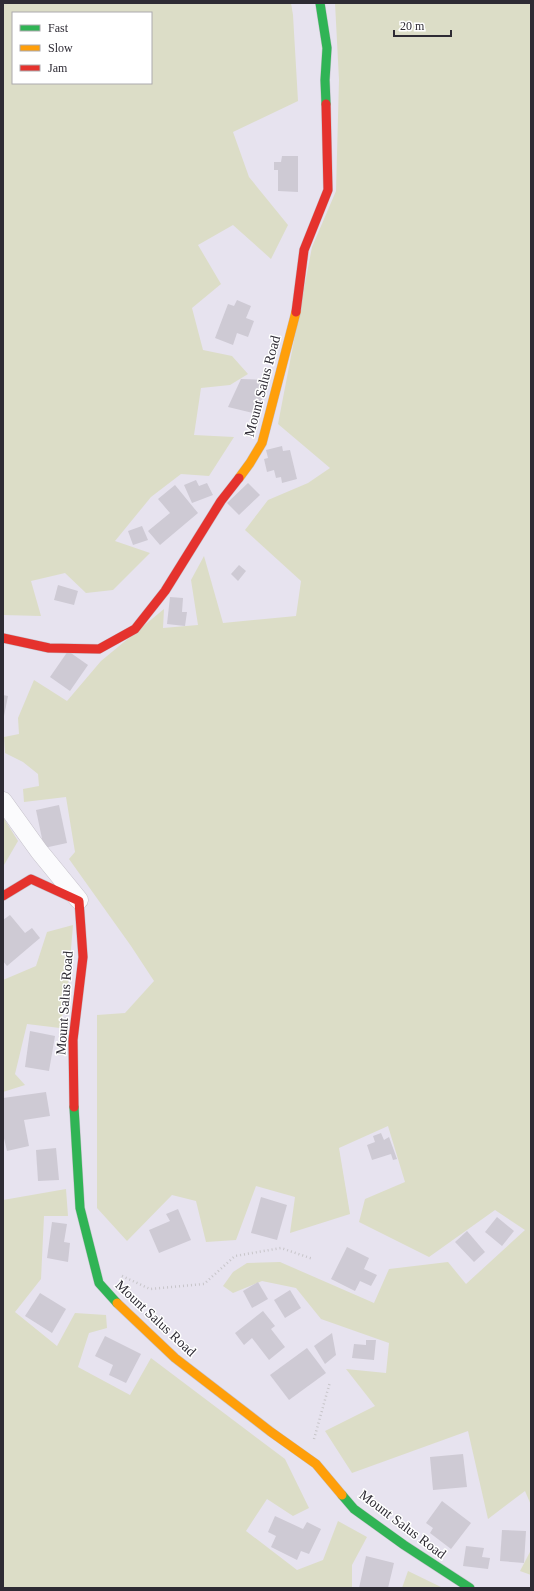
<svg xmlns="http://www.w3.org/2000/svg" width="534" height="1591" font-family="Georgia,serif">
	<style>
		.green { fill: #dcddc7; fill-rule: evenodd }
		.building { fill: #cecad4 }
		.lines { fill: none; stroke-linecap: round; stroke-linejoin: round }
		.street-casing { stroke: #c4c0c9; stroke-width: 19 }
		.fast-casing { stroke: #c4c0c9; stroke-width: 10 }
		.slow-casing { stroke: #c4c0c9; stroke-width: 10 }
		.jam-casing { stroke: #c4c0c9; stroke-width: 10 }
		.path { stroke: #c7c5c9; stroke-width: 2.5; stroke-dasharray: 1 3; stroke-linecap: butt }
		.street { stroke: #fbfbfd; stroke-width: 18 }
		.fast { stroke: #30b455; stroke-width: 9 }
		.slow { stroke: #ff9f0a; stroke-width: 9 }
		.jam { stroke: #e5322d; stroke-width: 9 }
		.labels { text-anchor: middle; stroke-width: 3; stroke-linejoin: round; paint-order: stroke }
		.street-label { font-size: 14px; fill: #2e2b34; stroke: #fff }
	</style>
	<rect width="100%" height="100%" fill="#e7e3ef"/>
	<!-- green -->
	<g class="green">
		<path d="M3,3h288l2,12 5,86 -65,31 16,45 39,48 -17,34 -38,-34 -35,20 23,39 -29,24 11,42 29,6 16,18 -18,11 -29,3 -7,47 40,2 -25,39 -28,-2 -30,23 -36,44 35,12 -37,37 -27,3 -21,-20 -34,8 10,35 -38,-1zM13,13h138v70h-138z"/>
		<path d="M335,3h196v1502l-6,-14 -37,28 -20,-88 -116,42 -27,-42 50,-25 -29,-37 40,4 3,-30 -68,-24 -25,-31 -34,-7 -29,12 -10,-7 10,-14 14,-9 33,-1 94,41 15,-34 59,-7 18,22 59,-54 -30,-20 -66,47 -70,-35 6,-23 40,-17 -17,-56 -49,22 11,66 -60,19 5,-36 -39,-11 -20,54 -30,2 -10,-41 -24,-6 -45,46 -30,-33v-193l28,-2 29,-32 -23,-35 -62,-87 6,-7 -9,-55 -42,5 -1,-13 16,-3 -1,-12 -15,-12 -18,-9 -1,-16 15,-3 -1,-16 16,-38 33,21 34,-40 63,-52 -1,19 35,-3 -7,-45 13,-24 19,67 73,-7 5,-35 -56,-51 23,-30 40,-17 22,-15 -52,-44 34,-177 24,-56 3,-111z"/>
		<path d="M3,817l15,24 -14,24 -1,-2z"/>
		<path d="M73,925l-5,60 -8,43 -33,-4 -12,50 10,11 -22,7v-112l33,-14 11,-34z"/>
		<path d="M66,1189l2,27h-24l-3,63 -26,33 42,34 18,-33 31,2 1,13 -18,5 -11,34 52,28 21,-37 134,101 24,49 -16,8 -26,-17 -21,32 51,39 26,-10 15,-39 29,16 -15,28v23h-349v-388z"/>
		<path d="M531,1550v25l-11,-4z"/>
		<path d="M408,1571l35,17h-41z"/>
	</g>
	<!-- building -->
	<g class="building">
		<path d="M282,156h16v36l-20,-1v-21h-4v-8h7z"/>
		<path d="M237,300l14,6 -5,12 8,3 -6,16 -11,-4 -4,12 -18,-7 13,-34 6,2z"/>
		<path d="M241,379l28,1 -12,34 -29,-7z"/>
		<path d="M282,446l1,5 7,-1 7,29 -15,4 -1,-6 -5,1 -2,-8 -7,2 -3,-13 4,-1 -2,-8z"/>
		<path d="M196,480l3,6 8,-3 6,12 -21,8 -8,-18z"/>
		<path d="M248,483l12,12 -21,20 -12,-12z"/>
		<path d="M175,485l23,28 -38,32 -12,-14 22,-18 -12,-14z"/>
		<path d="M142,526l6,14 -15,5 -5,-14z"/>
		<path d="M239,565l7,6 -8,10 -7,-7z"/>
		<path d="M58,585l20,6 -4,14 -20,-5z"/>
		<path d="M170,597l13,1 -1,14h5l-2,14 -18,-2z"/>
		<path d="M68,651l20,14 -18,26 -20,-14z"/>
		<path d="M3,695l5,1 -4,20h-1z"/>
		<path d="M59,805l8,38 -23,5 -8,-38z"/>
		<path d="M10,915l15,18 7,-5 8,10 -33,28 -4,-5v-41z"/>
		<path d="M30,1031l25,5 -6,35 -24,-4z"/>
		<path d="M46,1092l4,24 -26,4 5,26 -22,5 -4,-17v-36z"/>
		<path d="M381,1133l3,7 5,-3 8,22 -4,1 -2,-6 -19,6 -5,-15 8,-3 -2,-6z"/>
		<path d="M56,1148l3,32 -21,1 -2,-31z"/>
		<path d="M261,1197l26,8 -10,35 -26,-7z"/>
		<path d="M178,1209l13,31 -32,13 -10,-23 21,-9 -4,-7z"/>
		<path d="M497,1217l17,14 -12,15 -17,-14z"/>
		<path d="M52,1222l15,2 -3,18 6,1 -2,19 -21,-4z"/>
		<path d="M467,1231l18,21 -11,10 -19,-20z"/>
		<path d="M347,1247l22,11 -5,11 13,6 -6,11 -11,-5 -5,10 -24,-12z"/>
		<path d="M258,1282l10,17 -16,9 -9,-17z"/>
		<path d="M290,1290l11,18 -16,10 -11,-18z"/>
		<path d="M40,1293l26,16 -14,24 -27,-17z"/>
		<path d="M263,1311l12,15 -4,3 14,18 -16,13 -17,-22 -8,7 -9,-12z"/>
		<path d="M332,1333l4,22 -11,9 -11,-18z"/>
		<path d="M105,1336l36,18 -15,29 -17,-8 4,-10 -18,-9z"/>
		<path d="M366,1340h10l-2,20 -22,-2 2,-14 12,1z"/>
		<path d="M307,1348l19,25 -37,27 -19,-25z"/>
		<path d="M463,1454l4,33 -34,3 -3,-33z"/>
		<path d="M442,1501l29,22 -20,26 -21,-16 3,-5 -7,-5z"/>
		<path d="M275,1516l28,13 4,-7 14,7 -12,25 -8,-3 -4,9 -26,-13 5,-11 -8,-4z"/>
		<path d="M502,1530l24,1 -2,32 -24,-2z"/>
		<path d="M466,1546l18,2 -2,9 8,1 -2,11 -25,-3z"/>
		<path d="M366,1556l28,7 -6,25h-29z"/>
	</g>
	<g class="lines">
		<!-- street casing -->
		<g class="street-casing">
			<path id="street" d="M3,801l36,50 40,49"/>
		</g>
		<!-- fast casing -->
		<g class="fast-casing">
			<g id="fast">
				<path d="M320,3l7,45 -2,32 1,24"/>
				<path d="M74,1107l6,101 19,75 18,20"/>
				<path d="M342,1495l12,14 50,36 66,43"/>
			</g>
		</g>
		<!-- slow casing -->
		<g class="slow-casing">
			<g id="slow">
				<path d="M239,478l11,-15 12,-20 34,-131"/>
				<path d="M117,1303l58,55 96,74 45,32 26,31"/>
			</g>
		</g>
		<!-- jam casing -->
		<g class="jam-casing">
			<g id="jam">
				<path d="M296,312l8,-62 24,-60 -2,-86"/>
				<path d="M3,638l46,10 50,1 36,-20 30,-38 56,-90 18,-23"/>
				<path d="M3,896l28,-17 48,22 4,56 -10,83 1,67"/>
			</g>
		</g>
		<!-- path -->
		<g class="path">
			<path d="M122,1276l28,13 54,-5 31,-28 46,-8 32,11"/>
			<path d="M314,1439l16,-57"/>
		</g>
		<!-- street -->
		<use href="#street" class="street"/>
		<!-- fast -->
		<use href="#fast" class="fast"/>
		<!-- slow -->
		<use href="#slow" class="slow"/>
		<!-- jam -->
		<use href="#jam" class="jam"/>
	</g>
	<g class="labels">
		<!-- street labels -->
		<g class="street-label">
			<text transform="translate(262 386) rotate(-75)" y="5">Mount Salus Road</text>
			<text transform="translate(64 1003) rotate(-86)" y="5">Mount Salus Road</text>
			<text transform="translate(156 1318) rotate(43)" y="5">Mount Salus Road</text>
			<text transform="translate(403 1524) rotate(37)" y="5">Mount Salus Road</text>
		</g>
	</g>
	<!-- border -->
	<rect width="534" height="1591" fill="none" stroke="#2e2b34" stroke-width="8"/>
	<!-- legend -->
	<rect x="12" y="12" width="140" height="72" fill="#ffffff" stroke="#abaaae"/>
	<rect x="20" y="25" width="20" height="6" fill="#30b455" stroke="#abaaae"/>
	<text x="48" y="32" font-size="12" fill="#2e2b34">Fast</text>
	<rect x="20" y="45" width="20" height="6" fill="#ff9f0a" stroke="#abaaae"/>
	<text x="48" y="52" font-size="12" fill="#2e2b34">Slow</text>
	<rect x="20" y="65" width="20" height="6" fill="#e5322d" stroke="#abaaae"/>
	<text x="48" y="72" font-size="12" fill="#2e2b34">Jam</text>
	<!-- scale -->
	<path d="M394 30v6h57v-6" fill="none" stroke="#2e2b34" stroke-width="2"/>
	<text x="400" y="30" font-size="12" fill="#2e2b34" stroke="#ffffff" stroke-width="3" paint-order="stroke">20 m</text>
</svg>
